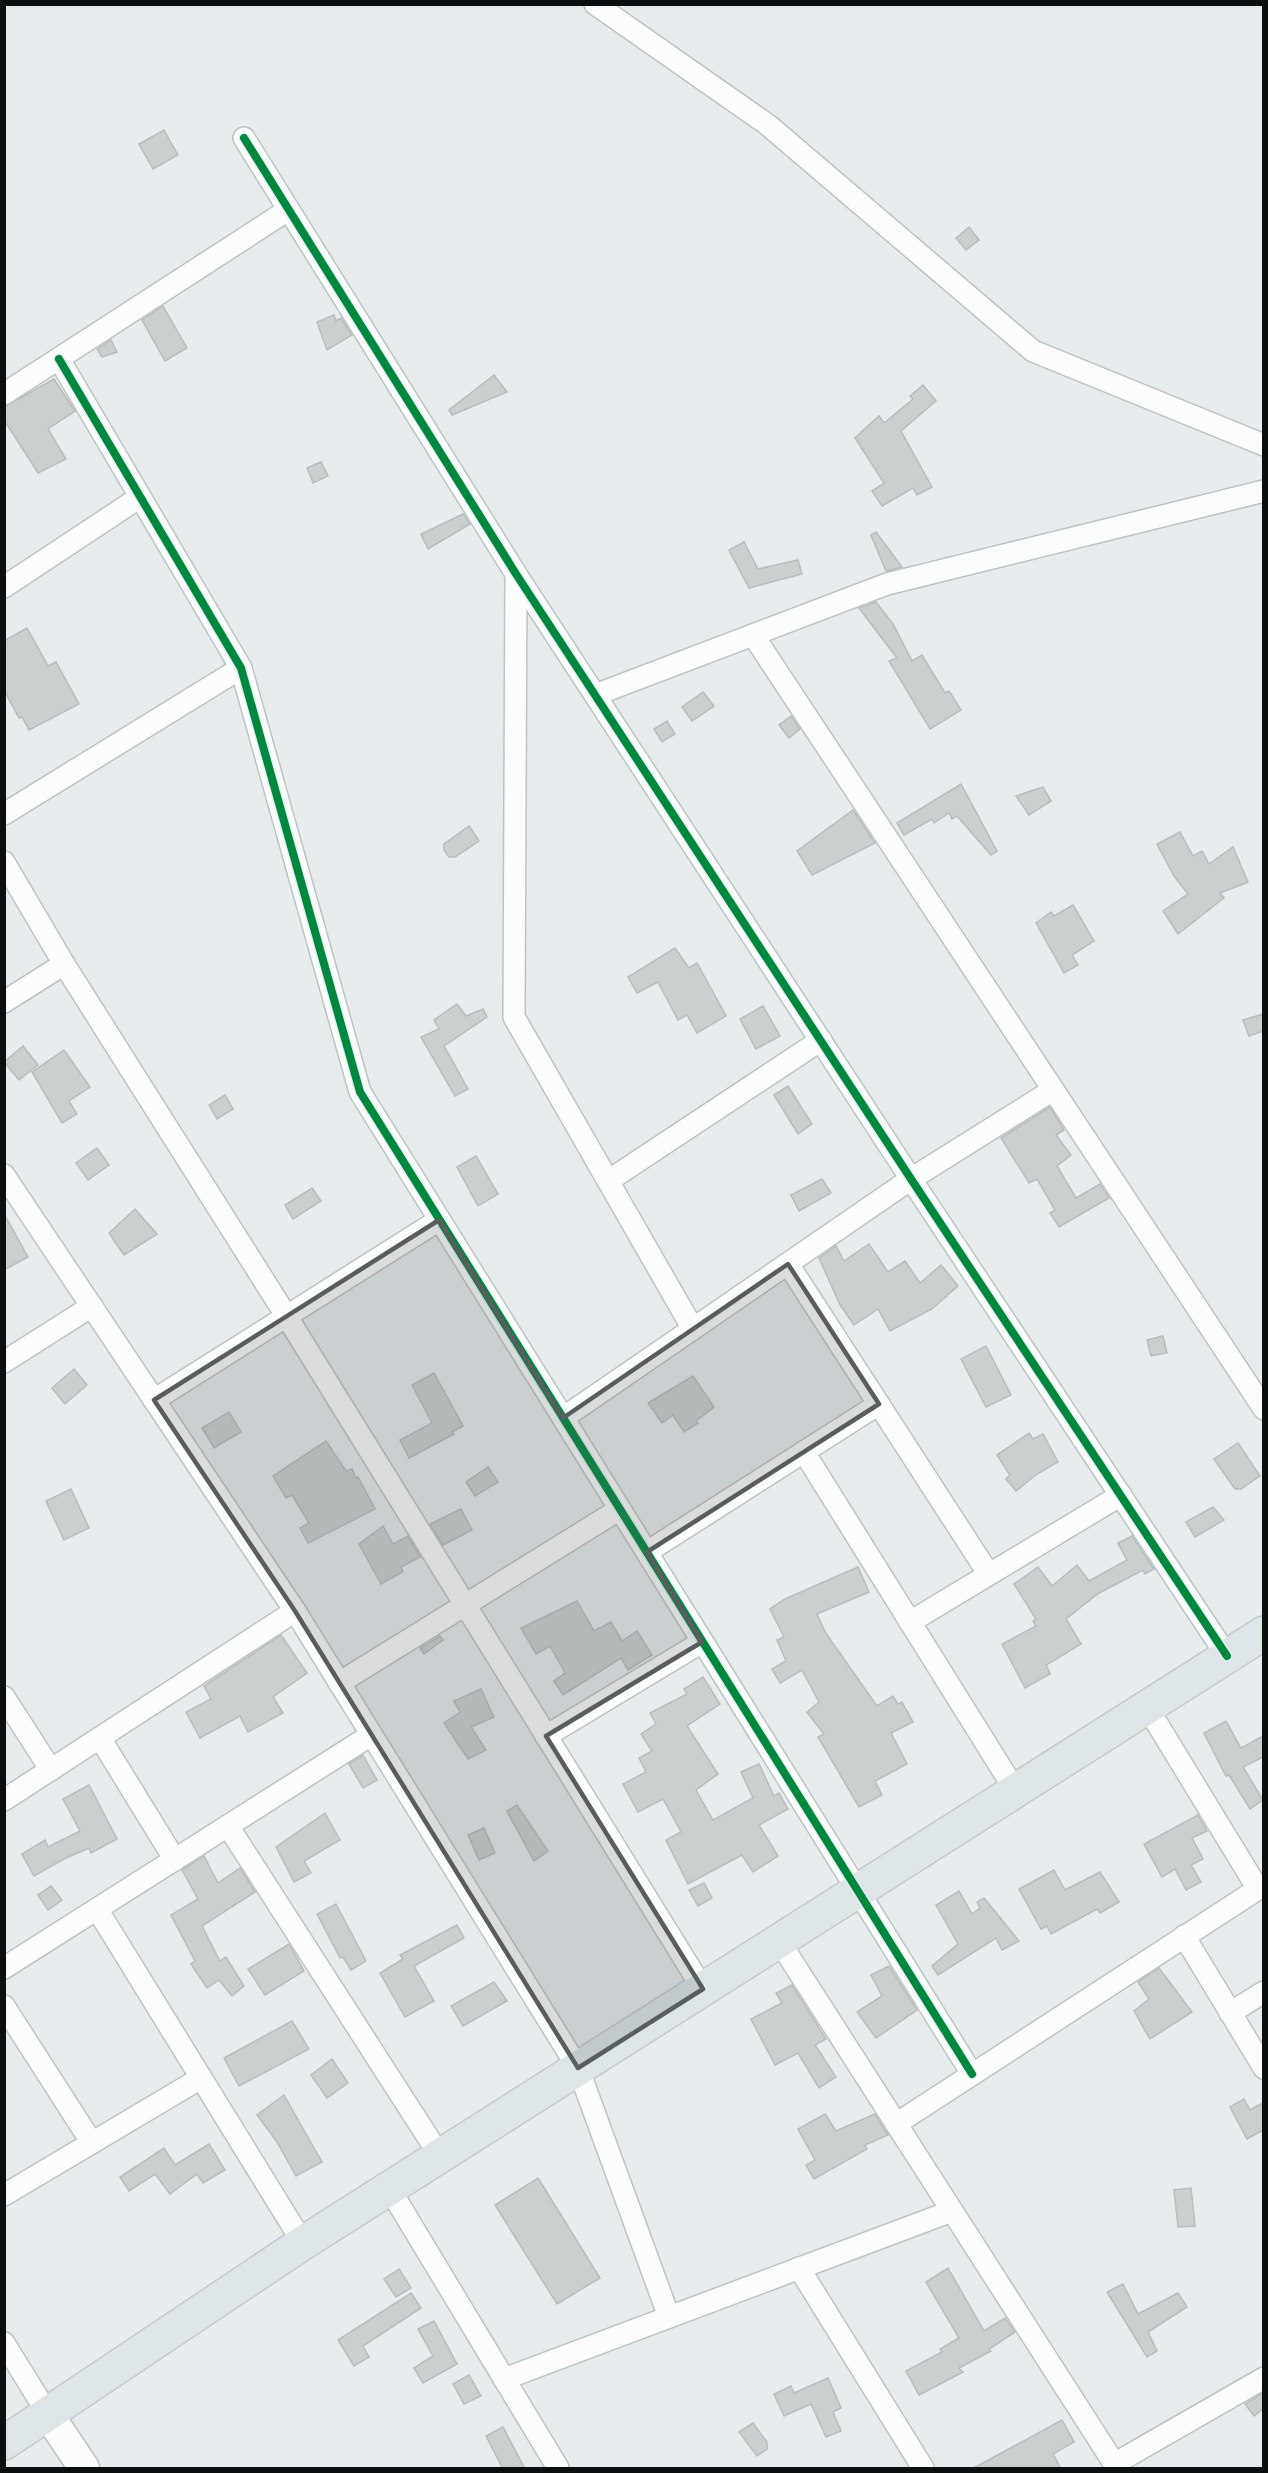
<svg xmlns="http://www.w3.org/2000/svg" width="1268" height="2473" font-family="Ubuntu,sans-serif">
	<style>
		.building { fill: #cbcfd0; stroke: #b7bcbc; stroke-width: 1.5 }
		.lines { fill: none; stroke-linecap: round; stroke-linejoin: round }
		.street-casing { stroke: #bec3c4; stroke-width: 24 }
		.secondary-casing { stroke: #bec3c4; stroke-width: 33 }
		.primary-casing { stroke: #c5c9c9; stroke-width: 36 }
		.street { stroke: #fbfcfc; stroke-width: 21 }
		.secondary { stroke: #fbfcfc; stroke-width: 30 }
		.primary { stroke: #dde5e9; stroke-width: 33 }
		.cycleway-casing { stroke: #e4eff1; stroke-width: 11 }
		.cycleway { stroke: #00873e; stroke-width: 8 }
		.marked { fill: #585d5d; fill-opacity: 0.2; stroke: #585d5d; stroke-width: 4.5; stroke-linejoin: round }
	</style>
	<rect width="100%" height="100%" fill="#e7edee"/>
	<!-- building -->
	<g class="building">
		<path d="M164,130l14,25 -25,14 -14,-25z"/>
		<path d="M969,227l10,13 -13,10 -10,-12z"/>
		<path d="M163,306l24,42 -22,13 -23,-41z"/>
		<path d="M334,315l2,6 5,-3 11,17 -25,15 -10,-28z"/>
		<path d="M111,340l6,12 -15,5 -5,-8z"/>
		<path d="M494,375l13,17 -55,23 -3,-5z"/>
		<path d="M54,379l21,32 -27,18 18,30 -28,14 -34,-53v-13z"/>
		<path d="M923,385l13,16 -35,30 31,56 -15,8 -4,-7 -31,18 -10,-15 12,-8 -29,-45 24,-22 5,7 29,-24 -3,-3z"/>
		<path d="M321,462l7,14 -15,7 -6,-15z"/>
		<path d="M463,514l7,10 -42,25 -7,-15z"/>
		<path d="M876,532l26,35 -16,4 -15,-36z"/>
		<path d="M744,542l14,27 40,-9 4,14 -53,14 -20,-38z"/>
		<path d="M876,602l17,22 19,37 10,-6 23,38 4,-2 12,19 -31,19 -41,-68 8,-3 -38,-50z"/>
		<path d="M27,628l21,38 8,-4 23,42 -50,26 -7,-13 -3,1 -15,-28v-49z"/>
		<path d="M703,692l11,14 -22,15 -10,-14z"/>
		<path d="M791,716l9,13 -11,9 -10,-13z"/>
		<path d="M667,721l8,13 -13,8 -8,-13z"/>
		<path d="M961,784l36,67 -6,4 -34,-39 -5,3 -3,-6 -15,10 -2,-4 -28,16 -7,-12z"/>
		<path d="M1043,787l8,14 -22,14 -13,-19z"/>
		<path d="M853,810l22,33 -63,32 -15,-24z"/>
		<path d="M469,826l10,15 -24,16h-6l-5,-7v-6z"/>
		<path d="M1180,832l13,24 9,-5 7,13 24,-17 15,35 -28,11 4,5 -46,36 -15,-23 25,-17 -14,-18 -17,-32z"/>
		<path d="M1073,905l21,36 -22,14 6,10 -14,8 -28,-50 15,-11 3,4z"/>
		<path d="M675,948l14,20 8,-5 29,53 -29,17 -10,-18 -9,5 -20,-38 -21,11 -9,-16z"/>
		<path d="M457,1004l9,12 17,-7 4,8 -43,29 24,43 -13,7 -34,-59 18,-8 -5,-9z"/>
		<path d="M763,1006l17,30 -24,13 -16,-30z"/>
		<path d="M1263,1014v17l-14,5 -6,-16z"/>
		<path d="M23,1046l15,19 -19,15 -15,-18z"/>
		<path d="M64,1050l26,37 -21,14 8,13 -15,9 -30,-51z"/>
		<path d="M788,1086l24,38 -14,10 -24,-39z"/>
		<path d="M225,1095l8,14 -16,10 -8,-14z"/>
		<path d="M1050,1107l14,23 -8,5 15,20 -14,11 19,32 24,-14 9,14 -50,29 -9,-14 5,-3 -18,-31 -8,4 -28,-45z"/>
		<path d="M97,1148l12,17 -21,15 -12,-17z"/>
		<path d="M476,1156l22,38 -20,12 -21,-39z"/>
		<path d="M822,1179l9,14 -32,18 -8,-16z"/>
		<path d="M312,1188l9,13 -28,18 -8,-14z"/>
		<path d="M135,1209l22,25 -33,21 -15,-22z"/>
		<path d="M4,1214l24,43 -24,13z"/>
		<path d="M869,1244l19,28 17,-11 15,22 21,-18 17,21 -26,23 -42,22 -12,-22 -24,16 -14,-20 -21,-47 17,-12 8,15z"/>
		<path d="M1163,1336l4,17 -16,3 -4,-16z"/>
		<path d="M986,1346l25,49 -25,12 -25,-48z"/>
		<path d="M74,1369l13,16 -22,19 -13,-16z"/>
		<path d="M434,1373l29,53 -11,6 2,2 -45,24 -9,-18 32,-17 -20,-38z"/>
		<path d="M693,1376l21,31 -18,14 2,2 -14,9 -11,-17 -11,8 -14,-20z"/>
		<path d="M229,1412l12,20 -27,16 -12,-20z"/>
		<path d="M1029,1433l4,6 10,-5 15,28 -21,12 -21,17 -10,-12 4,-4 -13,-20z"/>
		<path d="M326,1441l20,30 6,-2 4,9 2,-1 17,32 -67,34 -8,-15 9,-5 -17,-28 -6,3 -13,-22z"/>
		<path d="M1238,1443l22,33 -19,13h-6l-21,-30z"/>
		<path d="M488,1467l10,15 -23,14 -9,-14z"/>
		<path d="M71,1489l18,39 -25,12 -18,-39z"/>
		<path d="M1213,1507l11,13 -29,17 -9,-15z"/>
		<path d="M461,1509l11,21 -29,15 -13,-21z"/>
		<path d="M383,1526l10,18 15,-8 12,21 -19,10 2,5 -22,12 -22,-40z"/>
		<path d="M1132,1536l22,33 -9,5 -2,-4 -44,23 -33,26 15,25 -35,21 4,9 -25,14 -23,-44 34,-18 -3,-5 3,-2 -22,-35 24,-17 14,19 25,-21 12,16 38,-21 -9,-17z"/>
		<path d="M858,1567l11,25 -52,22 8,18 52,74 16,-10 5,8 4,-2 11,20 -22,11 16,31 -32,17 7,14 -23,12 -41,-70 6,-3 -17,-22 12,-10 -17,-32 -22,13 -8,-14 14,-8 -9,-21 7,-3 -14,-28 15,-10z"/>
		<path d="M577,1601l17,30 17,-9 11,19 15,-10 15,24 -24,15 -7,-12 -58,37 -9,-14 11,-8 -15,-27 -14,8 -15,-26z"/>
		<path d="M281,1635l26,38 -34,24 10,16 -35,19 -8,-16 -40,22 -14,-26 25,-13 -7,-13z"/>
		<path d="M440,1636l3,4 -19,14 -4,-6z"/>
		<path d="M703,1677l17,27 -33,22 31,48 -22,16 17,30 40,-22 -12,-26 18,-8 15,32 5,-3 9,16 -29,16 19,31 -25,16 -11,-17 -54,29 -22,-44 15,-8 -18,-33 -25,13 -15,-28 23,-12 -7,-14 13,-7 -11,-17 15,-10 -6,-11 37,-19 -3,-5z"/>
		<path d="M481,1689l13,28 -23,10 15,23 -18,9 -24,-36 16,-11 -6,-11z"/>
		<path d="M1226,1721l15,27 22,-12v21l-20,10 20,33 -13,9 -21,-34 -3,1 -22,-43z"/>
		<path d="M363,1755l14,25 -14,8 -14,-24z"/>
		<path d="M89,1785l28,54 -26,14 -2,-5 -25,11 -30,17 -12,-22 23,-14 3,7 32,-16 -17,-32z"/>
		<path d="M517,1805l31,46 -14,10 -27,-50z"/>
		<path d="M325,1813l15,27 -36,21 7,12 -17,9 -18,-35z"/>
		<path d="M1198,1815l9,16 -15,7 11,21 -12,6 10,17 -15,8 -11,-21 -13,8 -18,-33z"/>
		<path d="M484,1828l11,25 -16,7 -11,-25z"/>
		<path d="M204,1856l14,27 22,-15 15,24 -53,34 18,35 6,-4 18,29 -12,10 -13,-16 -12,8 -16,-24 4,-3 -24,-46 27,-16 -16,-29z"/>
		<path d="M1054,1870l11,20 35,-18 19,30 -19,11 -3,-4 -46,25 -4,-8 -6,3 -22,-40z"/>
		<path d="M704,1883l8,15 -14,8 -9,-16z"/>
		<path d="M51,1886l11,14 -14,10 -10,-15z"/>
		<path d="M959,1891l13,23 8,-6 -3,-6 7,-4 35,43 -17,9 -6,-12 -58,37 -6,-9 26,-22 -22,-39z"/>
		<path d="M336,1904l30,57 -15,9 -8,-13 -3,1 -23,-44z"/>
		<path d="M457,1925l7,13 -50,28 20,35 -29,16 -25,-44 23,-14 -3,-4z"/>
		<path d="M289,1944l15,27 -39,24 -17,-26z"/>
		<path d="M889,1966l28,44 -41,28 -19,-26 25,-16 -11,-21z"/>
		<path d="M1159,1968l33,44 -42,27 -16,-28 15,-12 -11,-17z"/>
		<path d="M494,1982l13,19 -44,25 -12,-20z"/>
		<path d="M792,1985l34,54 -11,6 21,32 -17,11 -21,-35 -23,12 -24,-46 31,-16 -6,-10z"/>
		<path d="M292,2021l17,28 -70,37 -15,-28z"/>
		<path d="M332,2059l16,24 -21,15 -16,-23z"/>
		<path d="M284,2095l38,67 -26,14 -19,-34 -20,-27z"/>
		<path d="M1244,2099l6,11 13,-7v27l-16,9 -17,-32z"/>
		<path d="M825,2114l11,17 39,-17 13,21 -23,10 2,4 -53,30 -8,-14 9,-5 -17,-31z"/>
		<path d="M209,2144l16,26 -22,13 -6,-9 -27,20 -15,-20 -26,17 -9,-14 44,-29 11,17z"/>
		<path d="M538,2178l62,100 -43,26 -62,-99z"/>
		<path d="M1191,2188l4,38 -17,1 -4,-37z"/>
		<path d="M948,2268l36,63 21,-13 10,14 -26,17 2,2 -32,17 4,4 -44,23 -13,-24 36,-19 -2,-3 19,-11 -33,-56z"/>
		<path d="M399,2269l12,19 -15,9 -12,-18z"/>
		<path d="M1123,2284l15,30 40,-21 9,14 -39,25 9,19 -10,6 -40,-65z"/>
		<path d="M411,2293l10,15 -58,38 6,11 -15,9 -16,-26z"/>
		<path d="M434,2321l23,43 -34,19 -9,-15 19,-12 -15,-27z"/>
		<path d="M469,2375l12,21 -17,8 -11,-20z"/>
		<path d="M828,2378l13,30 -8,4 8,19 -15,6 -15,-33 -27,12 -10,-22 17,-8 3,7z"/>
		<path d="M1263,2393v16l-9,7 -9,-12z"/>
		<path d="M1062,2420l12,22 -21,12 8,15h-89z"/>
		<path d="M753,2423l14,19v7l-10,7 -18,-24z"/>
		<path d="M503,2427l22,42h-22l-17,-33z"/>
	</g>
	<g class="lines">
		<!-- street casing -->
		<g class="street-casing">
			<g id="street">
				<path d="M595,4l173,121 265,226 231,94"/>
				<path d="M244,138l272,436 395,605 316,477"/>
				<path d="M59,359l182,309 119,424 612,982"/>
				<path d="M4,394l284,-184"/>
				<path d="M516,574l-2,443 179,312"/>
				<path d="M4,587l136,-90"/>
				<path d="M753,635l511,774"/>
				<path d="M595,695l292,-111 377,-93"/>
				<path d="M4,814l237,-146"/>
				<path d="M4,862l60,102 223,353 416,672"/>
				<path d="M4,1002l60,-38"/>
				<path d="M4,1175l291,436 283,457 91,249"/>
				<path d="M608,1181l213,-141"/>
				<path d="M788,1264l200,309"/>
				<path d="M4,1362l88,-56"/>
				<path d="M154,1400l285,-180"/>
				<path d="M563,1418l348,-239 142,-89"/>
				<path d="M804,1452l211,338"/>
				<path d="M647,1552l232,-148"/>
				<path d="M910,1622l211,-127"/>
				<path d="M339,1683l281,-174"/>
				<path d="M4,1697l47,73"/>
				<path d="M1147,1707l111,182"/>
				<path d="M546,1736l156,-94"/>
				<path d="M100,1738l75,122"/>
				<path d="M4,1800l291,-189"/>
				<path d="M228,1826l212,330"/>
				<path d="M97,1909l206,334"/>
				<path d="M1184,1936l80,132"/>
				<path d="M779,1941l338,527"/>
				<path d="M4,1968l367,-233"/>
				<path d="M4,2006l88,137"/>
				<path d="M1230,2013l34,-21"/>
				<path d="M896,2124l368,-239"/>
				<path d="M389,2188l169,280"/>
				<path d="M4,2195l197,-117"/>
				<path d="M799,2268l124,200"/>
				<path d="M4,2343l44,71"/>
				<path d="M504,2379l448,-168"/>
				<path d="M1114,2464l150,-86"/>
			</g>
		</g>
		<!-- secondary casing -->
		<g class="secondary-casing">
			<path id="secondary" d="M48,2414l36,54"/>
		</g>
		<!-- primary casing -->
		<g class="primary-casing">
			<path id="primary" d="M4,2443l299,-200 961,-610"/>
		</g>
		<!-- street -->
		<use href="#street" class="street"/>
		<!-- secondary -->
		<use href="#secondary" class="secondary"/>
		<!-- primary -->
		<use href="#primary" class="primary"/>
		<!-- cycleway casing -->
		<g class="cycleway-casing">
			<g id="cycleway">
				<path d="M244,138l272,436 395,605 316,477"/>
				<path d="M59,359l182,309 119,424 612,982"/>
			</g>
		</g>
		<!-- cycleway -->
		<use href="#cycleway" class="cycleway"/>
	</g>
	<!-- marked area -->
	<path class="marked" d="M439,1220l124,198 225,-154 91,140 -232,148 55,90 -156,94 157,253 -125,79 -283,-457 -141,-211z"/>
	<!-- border -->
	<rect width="1268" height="2473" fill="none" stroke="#0b0f0f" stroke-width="12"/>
</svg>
